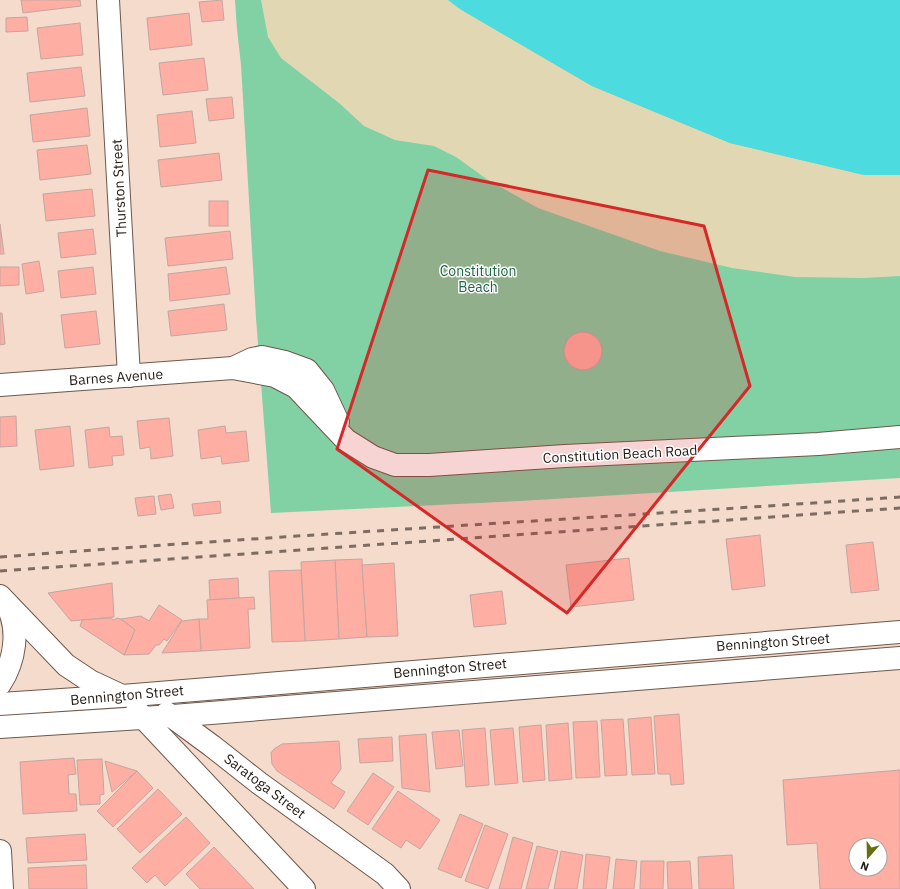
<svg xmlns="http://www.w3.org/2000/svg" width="900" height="889" font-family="'IBM Plex Sans',sans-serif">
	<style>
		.green { fill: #81d1a5 }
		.sand { fill: #e1d8b3 }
		.water { fill: #4cdbdf }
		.building { fill: #feaea3; stroke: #c3a6a1; fill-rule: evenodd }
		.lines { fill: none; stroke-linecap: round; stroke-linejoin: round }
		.minor-casing { stroke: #6e584b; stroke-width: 24 }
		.secondary-casing { stroke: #6e584b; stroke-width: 24 }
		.minor { stroke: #fff; stroke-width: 22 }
		.secondary { stroke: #fff; stroke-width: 22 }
		.rail { stroke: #7c6c62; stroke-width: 3; stroke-dasharray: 7 7; stroke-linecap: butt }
		.marked { fill: #d62828; fill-opacity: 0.2; stroke: #d62828; stroke-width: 3; stroke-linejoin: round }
		.labels { text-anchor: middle; stroke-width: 3; stroke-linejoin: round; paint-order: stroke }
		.street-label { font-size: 14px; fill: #221913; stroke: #fff }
		.park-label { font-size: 14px; fill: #1d6544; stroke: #fff }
	</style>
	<rect width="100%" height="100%" fill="#f5dbcc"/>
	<!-- green -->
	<path class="green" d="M235,0h213l12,9 404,166h36v303l-380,23 -249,12 -15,-195 -15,-253 -4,-36z"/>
	<!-- sand -->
	<path class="sand" d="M261,0h187l12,9 132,77 138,57 134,32h36v101l-36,2 -69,-1 -63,-9 -72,-17 -122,-43 -50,-28 -32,-23 -22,-11 -39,-6 -31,-14 -25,-23 -58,-45 -13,-21z"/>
	<!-- water -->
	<path class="water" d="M448,0h452v175h-36l-134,-32 -138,-57 -132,-77z"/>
	<!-- building -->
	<g class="building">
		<path d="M21,0h59l1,6 -58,7z"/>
		<path d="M222,0l2,20 -22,2 -3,-20z"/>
		<path d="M189,13l3,32 -42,5 -3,-32z"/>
		<path d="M27,17l1,14 -22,1v-14z"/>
		<path d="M80,23l3,32 -42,4 -4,-31z"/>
		<path d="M204,58l4,32 -45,5 -4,-32z"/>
		<path d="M81,67l4,29 -55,6 -3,-29z"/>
		<path d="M232,97l2,21 -25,3 -3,-22z"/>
		<path d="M87,108l3,28 -57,6 -3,-27z"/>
		<path d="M192,111l4,32 -36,4 -3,-32z"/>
		<path d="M87,145l4,29 -51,6 -3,-30z"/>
		<path d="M219,153l3,27 -61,7 -3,-27z"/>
		<path d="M92,189l3,27 -49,5 -3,-27z"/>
		<rect x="209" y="201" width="19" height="25"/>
		<path d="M0,224l4,30h-4z"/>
		<path d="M93,229l3,25 -35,4 -3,-25z"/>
		<path d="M230,231l3,28 -65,7 -3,-28z"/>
		<path d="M39,261l5,30 -18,3 -4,-30z"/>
		<path d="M0,267h19v18l-19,1z"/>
		<path d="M93,267l3,27 -35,4 -3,-27z"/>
		<path d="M226,267l4,27 -60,7 -2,-27z"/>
		<path d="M224,304l3,26 -56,6 -3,-25z"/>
		<path d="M96,311l4,33 -35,4 -4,-33z"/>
		<path d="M0,313h2l3,31 -5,1z"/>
		<circle cx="583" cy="351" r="19"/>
		<path d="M16,416l1,30 -17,1v-30z"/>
		<path d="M169,418l4,38 -22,3 -1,-12 -10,2 -3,-28z"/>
		<path d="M70,426l4,40 -34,4 -5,-40z"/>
		<path d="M225,426l1,7 20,-2 3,30 -27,3 -1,-8 -20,3 -3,-29z"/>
		<path d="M109,427l1,10 12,-1 2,19 -12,1 1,9 -24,3 -4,-38z"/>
		<path d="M171,494l3,14 -13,2 -3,-14z"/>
		<path d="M154,496l2,18 -18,2 -3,-18z"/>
		<path d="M220,501l1,12 -27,3 -2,-12z"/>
		<path d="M760,535l5,51 -33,4 -6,-51z"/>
		<path d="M873,542l6,48 -28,3 -5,-48z"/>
		<path d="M629,558l5,42 -63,7 -5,-42z"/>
		<path d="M362,559l5,78 -28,2 -4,-79z"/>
		<path d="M335,560l4,79 -34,2 -4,-79z"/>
		<path d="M394,563l4,73 -31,1 -5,-72z"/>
		<path d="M301,570l4,71 -33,1 -3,-71z"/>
		<path d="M238,578l1,20 -29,2 -1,-20z"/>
		<path d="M112,583l2,34 -43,4 -23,-28z"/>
		<path d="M502,591l4,33 -32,3 -4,-32z"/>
		<path d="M254,597l1,12h-7l2,39 -49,3 -2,-32h9l-1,-19z"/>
		<path d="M159,605l23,15 -15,21 -3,-2 -5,6h-3l-7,9 -25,1 11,-25 -14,-11 20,-3 8,5z"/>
		<path d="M110,618l4,2 3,-2 4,1 14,11 -11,25 -44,-29 2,-6z"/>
		<path d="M199,619l2,32 -39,2 20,-32z"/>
		<path d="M679,714l5,70 -13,1 -1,-11h-12l-4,-58z"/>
		<path d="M651,717l4,57 -23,1 -4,-56z"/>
		<path d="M623,719l4,56 -22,1 -4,-56z"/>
		<path d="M597,721l3,56 -24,1 -3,-56z"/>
		<path d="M568,723l4,56 -23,2 -3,-56z"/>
		<path d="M541,725l4,55 -22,2 -4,-55z"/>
		<path d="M485,728l4,57 -23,2 -4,-57z"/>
		<path d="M513,728l5,55 -23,2 -5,-55z"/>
		<path d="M459,730l4,36 -27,3 -4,-37z"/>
		<path d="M426,734l4,58 -28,-4 -3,-52z"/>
		<path d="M392,737l1,24 -33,2 -2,-24z"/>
		<path d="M339,741l2,28 -10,14 14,9 -11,17 -57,-38 -5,-7 -1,-11 3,-4 8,-5z"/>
		<path d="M74,758l2,16 -8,1 1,19h7l1,17 -54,3 -3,-52z"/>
		<path d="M102,759l2,35 -4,1v9l-20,1 -3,-45z"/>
		<path d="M105,761l32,10 -25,21z"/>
		<path d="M900,770v119h-80l-3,-46 -30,2 -4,-65zM856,845h24v24h-24z"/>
		<path d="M137,771l16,17 -40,39 -16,-16z"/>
		<path d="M373,773l21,14 -26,38 -21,-14z"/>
		<path d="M158,789l24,25 -42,39 -23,-24z"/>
		<path d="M398,791l42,29 -20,29 -14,-9 -5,8 -29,-19z"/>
		<path d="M460,814l23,10 -22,54 -23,-9z"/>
		<path d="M186,817l24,26 -45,43 -10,-11 -8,8 -15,-15z"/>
		<path d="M485,825l23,9 -20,55 -23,-8z"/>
		<path d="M85,834l2,26 -59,3 -2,-25z"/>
		<path d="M513,837l20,6 -12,46h-22z"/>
		<path d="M537,846l21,5 -10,38h-22z"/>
		<path d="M214,847l40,42h-54l-14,-15z"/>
		<path d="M561,851l22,4 -6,34h-23z"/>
		<path d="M586,854l24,3 -4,32h-23z"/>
		<path d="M732,855l2,34h-35l-1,-32z"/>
		<path d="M616,859l21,2 -3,28h-21z"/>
		<path d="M641,861h23l-1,28h-23z"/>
		<path d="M690,861l2,28h-24l-1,-27z"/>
		<path d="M86,865l1,24h-58l-1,-21z"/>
	</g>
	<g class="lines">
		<!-- minor casing -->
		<g class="minor-casing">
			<g id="minor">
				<path d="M108,0l21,376"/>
				<path d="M233,368l19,-9 10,-2 23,5 22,8 16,20 15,32"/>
				<path d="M0,385l233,-17 42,8 21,11 50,53 27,17 22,8h34l136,-9 253,-12 82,-7"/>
				<path d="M0,851l2,38"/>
			</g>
		</g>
		<!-- secondary casing -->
		<g class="secondary-casing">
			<g id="secondary">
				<path d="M0,596l66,69 24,16 30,14"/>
				<path d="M0,684c15,-23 20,-54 7,-79"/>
				<path d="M0,704l122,-8 778,-64"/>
				<path d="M137,711l167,178"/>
				<path d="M167,713l45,33 47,37 126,91 14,15"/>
				<path d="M0,727l173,-11 727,-58"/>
			</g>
		</g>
		<!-- minor -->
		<use href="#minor" class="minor"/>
		<!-- secondary -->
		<use href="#secondary" class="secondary"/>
		<!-- rail -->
		<g class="rail">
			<path d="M0,557c300,-23 600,-39 900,-60"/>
			<path d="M0,571l900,-63"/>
		</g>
	</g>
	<!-- marked area -->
	<path class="marked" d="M428,170l276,56 46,160 -183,227 -230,-164z"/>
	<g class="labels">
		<!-- street labels -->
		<g class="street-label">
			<text transform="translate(119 188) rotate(-93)" y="5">Thurston Street</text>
			<text transform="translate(116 377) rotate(-4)" y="5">Barnes Avenue</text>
			<text transform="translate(620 454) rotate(-3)" y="5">Constitution Beach Road</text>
			<text transform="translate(773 642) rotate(-4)" y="5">Bennington Street</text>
			<text transform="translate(450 668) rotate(-5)" y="5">Bennington Street</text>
			<text transform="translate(127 695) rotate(-5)" y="5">Bennington Street</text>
			<text transform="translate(265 786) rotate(37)" y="5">Saratoga Street</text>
		</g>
		<!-- park labels -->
		<g class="park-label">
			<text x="478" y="276">Constitution<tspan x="478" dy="16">Beach</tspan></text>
		</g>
	</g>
	<!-- north arrow -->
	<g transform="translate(868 857) rotate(200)"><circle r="19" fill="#ffffff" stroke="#a7a3a1"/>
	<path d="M0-3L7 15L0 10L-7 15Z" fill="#676d11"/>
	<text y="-6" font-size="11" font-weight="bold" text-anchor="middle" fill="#221913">N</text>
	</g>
</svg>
